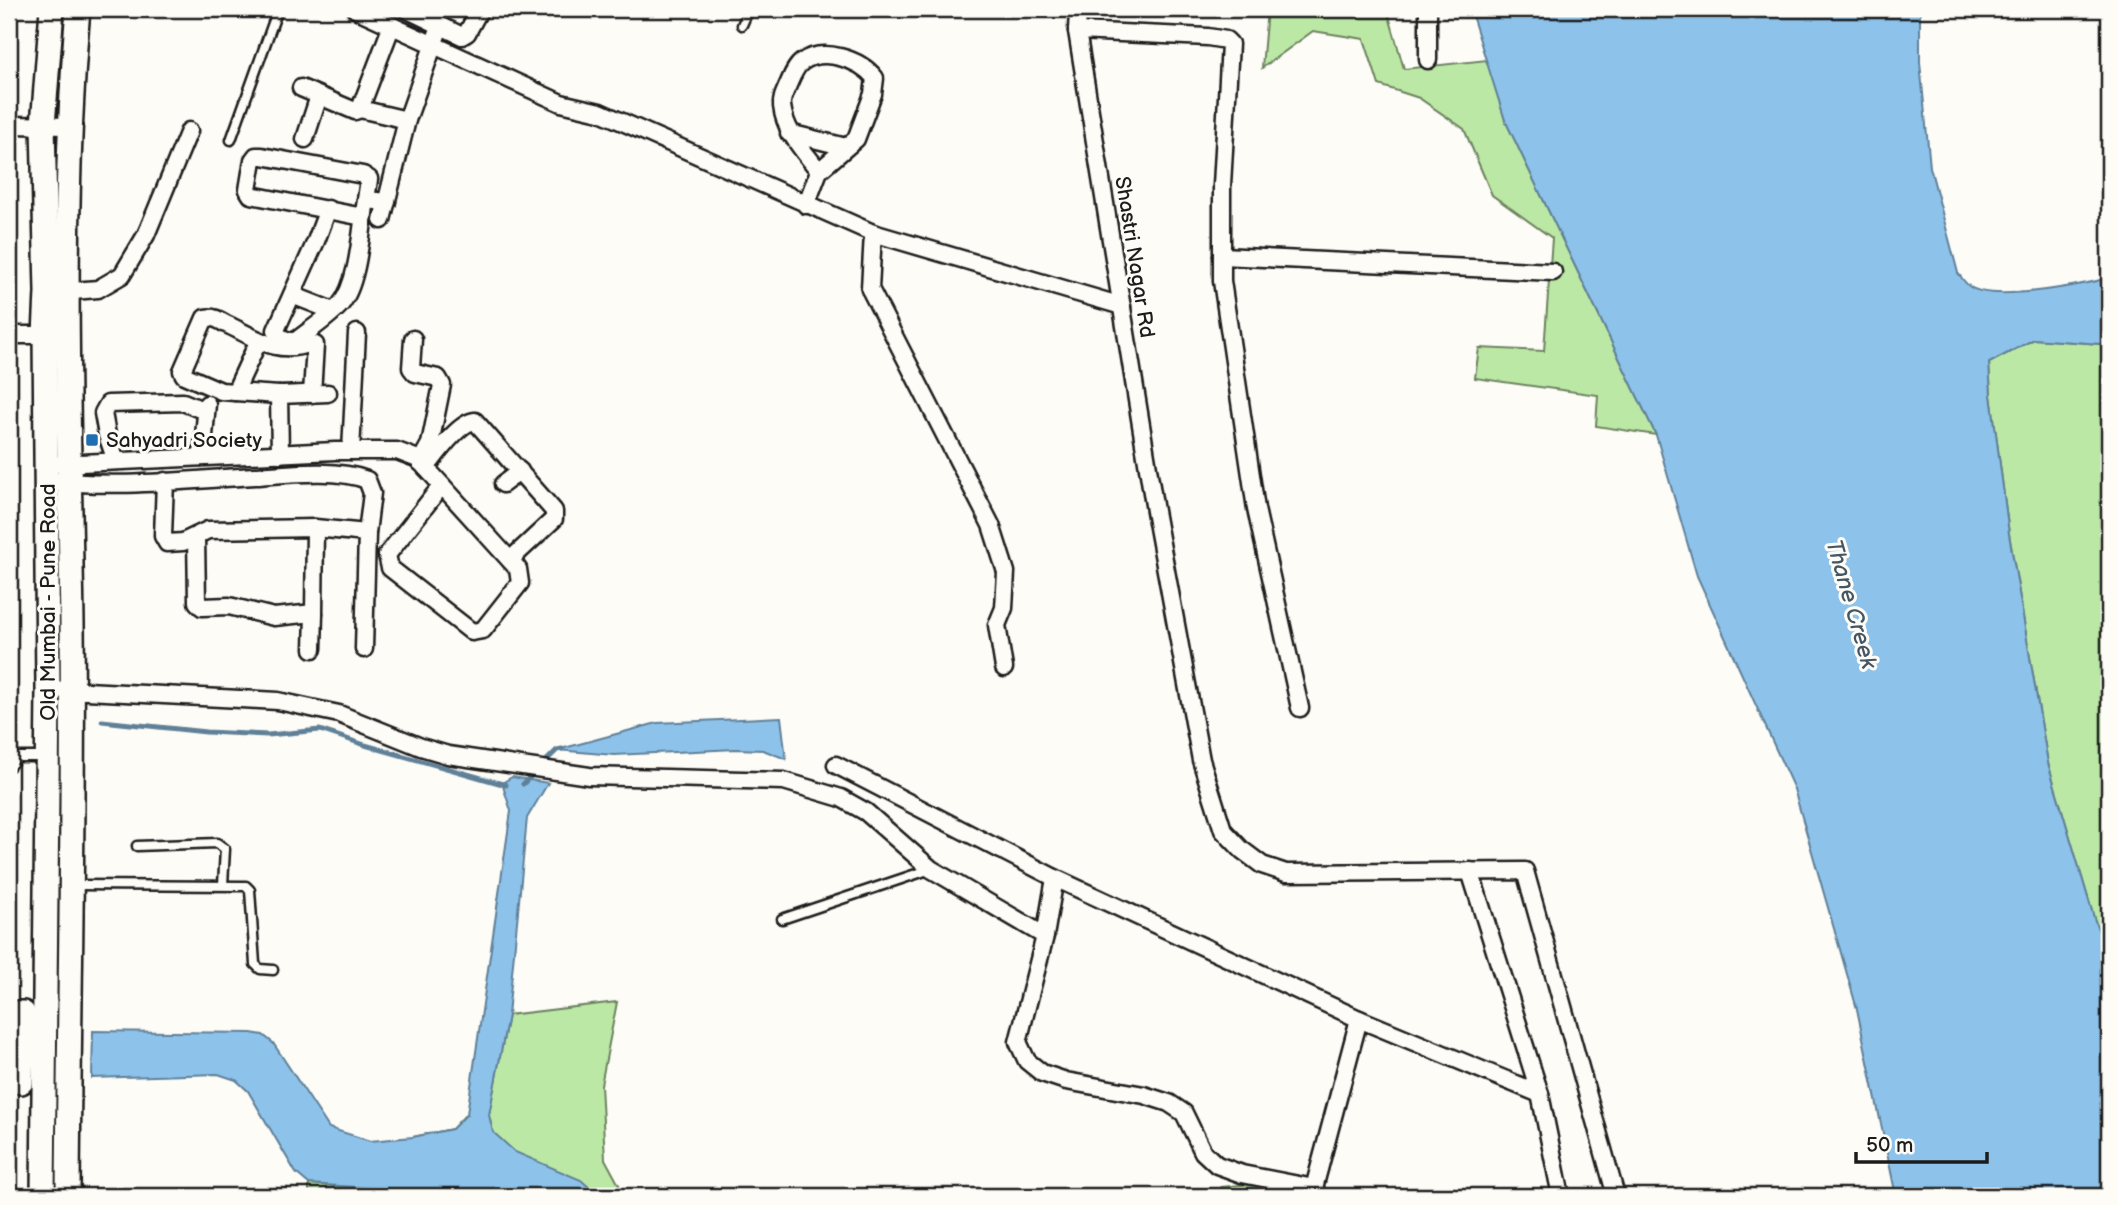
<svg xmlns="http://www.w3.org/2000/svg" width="2118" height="1205" font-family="'Balsamiq Sans',sans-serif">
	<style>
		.green { fill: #bce8a5; stroke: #6c8260; stroke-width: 2 }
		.water { fill: #8dc3eb; stroke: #608098; stroke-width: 2 }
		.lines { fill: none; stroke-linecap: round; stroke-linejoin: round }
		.stream { stroke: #608098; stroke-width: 5 }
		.lane-casing { stroke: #1c1c1c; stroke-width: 13 }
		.street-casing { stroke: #1c1c1c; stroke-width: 21 }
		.secondary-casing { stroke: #1c1c1c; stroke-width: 28 }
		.lane { stroke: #fdfcf7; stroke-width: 8 }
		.street { stroke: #fdfcf7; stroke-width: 16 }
		.secondary { stroke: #fdfcf7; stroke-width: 23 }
		.poi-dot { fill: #1f6fb2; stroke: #fdfcf7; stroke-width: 2.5 }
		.labels { text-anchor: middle; stroke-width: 6; stroke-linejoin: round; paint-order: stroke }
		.street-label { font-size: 21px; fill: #1c1c1c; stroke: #fdfcf7 }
		.poi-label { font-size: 21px; fill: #1c1c1c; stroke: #fdfcf7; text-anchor: start }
		.water-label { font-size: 23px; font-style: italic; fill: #445664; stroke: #fdfcf7 }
	</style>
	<rect width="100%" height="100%" fill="#fdfcf7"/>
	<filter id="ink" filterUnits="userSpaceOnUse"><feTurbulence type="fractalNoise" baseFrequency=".0143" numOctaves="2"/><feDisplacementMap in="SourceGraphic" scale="14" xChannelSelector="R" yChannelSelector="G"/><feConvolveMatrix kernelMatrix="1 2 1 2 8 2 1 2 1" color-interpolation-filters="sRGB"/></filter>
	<g filter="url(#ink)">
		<!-- green -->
		<g class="green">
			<path d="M1267,9h120l17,60 83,-9 18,60 151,315 -60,-9 2,-31 -123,-17 4,-30 65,3 8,-113 -60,-43 -28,-66 -45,-31 -40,-13 -15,-46 -51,-8 -51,37z"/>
			<path d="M2034,339l66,5 9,-3v618l-15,-41 -46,-155 -39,-229 -18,-139 -2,-32z"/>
			<path d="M617,1002l-16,83 4,74 20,37h-316v-12l64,5 40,-52 39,-8 14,-15h23l19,-99z"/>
			<path d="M1259,1183l45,13h-76l-7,-9z"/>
		</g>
		<!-- water -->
		<g class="water">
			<path d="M1470,9h450v53l10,105 28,106c3,4 7,10 11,13 21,17 113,-1 140,-8v63l-8,3 -67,-5 -45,24 2,32 18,139 39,229 46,155 15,41v237h-213l-39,-187 -63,-220 -97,-213 -41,-141 -151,-315z"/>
			<path d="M781,717l5,42 -23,-9 -27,-1 -122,6 -57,-5 100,-27z"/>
			<path d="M512,777l36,6 -21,35 -19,197 -19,100 4,17 22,20 66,28 18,16h-172l-27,-6 -91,-6 -13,-11 -48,-82 -12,-11 -18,-6 -126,4 1,-47 158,2 12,2 10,8 56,85 41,13 43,-4 39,-8 15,-15 44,-303 -9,-28z"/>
		</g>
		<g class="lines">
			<!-- stream -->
			<g class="stream">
				<path d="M102,721l104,11 62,3 52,-5 45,15 141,40"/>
				<path d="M523,784l34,-34 5,-1"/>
			</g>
			<!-- lane casing -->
			<g class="lane-casing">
				<g id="lane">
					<path d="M742,25l7,-16"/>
					<path d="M231,140l47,-131"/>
					<path d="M9,767l8,-10h28"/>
					<path d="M137,846l80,-3 8,6 -2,36"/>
					<path d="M74,885l172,1 4,4 5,74 5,5 13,1"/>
					<path d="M782,919l149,-50"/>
				</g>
			</g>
			<!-- street casing -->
			<g class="street-casing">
				<g id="street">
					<path d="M355,9l206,94 39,9 273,121 249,73"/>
					<path d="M406,9l56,27 5,-3 13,-24"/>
					<path d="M1078,9l-1,22 78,480 46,249 22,70 19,20 20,15 24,8 239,-2 91,325"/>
					<path d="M392,25l-32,84 47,11"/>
					<path d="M1077,31l131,6 18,3 4,4 -8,141v96l34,228 44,199"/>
					<path d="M1428,60v-51"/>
					<path d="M301,88l54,23 5,-2"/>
					<path d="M9,125l60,1"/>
					<path d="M789,133l57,14"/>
					<path d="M305,139l14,-43"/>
					<path d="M806,205l13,-34c-16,-21 -34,-39 -37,-65 -1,-7 3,-14 6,-21 3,-7 7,-18 14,-23 21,-15 58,-3 73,16l-2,16 -17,45 -37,32"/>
					<path d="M328,209l-12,32 -40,89c1,8 14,13 21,10 14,-11 31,-22 43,-35 19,-22 21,-76 26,-105l21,2"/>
					<path d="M363,217l-112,-22 -3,-5 5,-30 3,-4h6l101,19 6,4 -3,21"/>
					<path d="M382,220l25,-100 33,-94"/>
					<path d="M873,233l-3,56 121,236 15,47 -2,36 -7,17 7,43"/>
					<path d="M1222,256l331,16"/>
					<path d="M60,292l38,-3 24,-14 24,-40 43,-104"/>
					<path d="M292,295l41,16"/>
					<path d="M9,335h45"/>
					<path d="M413,339l-2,29 4,5 23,5 4,7 -12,59 -10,18"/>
					<path d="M235,392l23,-50"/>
					<path d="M279,395l-58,-4 -37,-16 -2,-4 23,-53c8,-2 14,2 21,6 29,13 50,32 84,19l5,2 -3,49"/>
					<path d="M351,451l6,-118"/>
					<path d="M280,454l-1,-59 49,-2"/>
					<path d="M202,457l5,-53"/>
					<path d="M116,461l-9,-26 -4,-22 5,-9 75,-2 22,9"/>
					<path d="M60,464l275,-13h62l21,8 100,110 2,14 -37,47 -11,2 -82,-64 -3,-13 55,-70"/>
					<path d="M426,468c10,-13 33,-46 49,-47l79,90v8l-44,41"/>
					<path d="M47,480c69,9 139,0 208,-4 33,-2 81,-8 112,4l5,13 -5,40 -3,116"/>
					<path d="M165,481l-2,55 4,7 16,-1 25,-12 107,-2 52,5"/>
					<path d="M503,484l17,-13"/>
					<path d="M196,536l1,66 5,5 27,-1 45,11 40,-4 1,-85"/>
					<path d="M313,649l1,-36"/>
					<path d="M48,689l230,12 61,13 82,33 27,8 141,21 195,5 57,17 25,14 65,57 114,67 -27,106 9,19 15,12 24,8 78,14 25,8 15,10 19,39 14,13 25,9 72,14 5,8"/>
					<path d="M836,765l219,113"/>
					<path d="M1470,871l70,223 21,102"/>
					<path d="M1045,936l10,-58 304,141 181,75"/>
					<path d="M1314,1188l45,-169"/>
				</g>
			</g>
			<!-- secondary casing -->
			<g class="secondary-casing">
				<g id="secondary">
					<path d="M9,1013h14l-2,69"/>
					<path d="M43,1196l5,-507 -3,-354 2,-43 -4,-167 9,-116"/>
					<path d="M68,1196c1,-191 6,-382 4,-573 -3,-205 -12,-410 6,-614"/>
				</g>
			</g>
			<!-- lane -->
			<use href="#lane" class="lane"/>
			<!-- street -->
			<use href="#street" class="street"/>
			<!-- secondary -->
			<use href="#secondary" class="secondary"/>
		</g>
	</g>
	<!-- markers -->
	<rect class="poi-dot" x="85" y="433" width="14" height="14" rx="3.5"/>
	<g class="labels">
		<!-- street labels -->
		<g class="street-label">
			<text transform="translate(1135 257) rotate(81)" y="7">Shastri Nagar Rd</text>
			<text transform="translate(48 602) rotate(-90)" y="7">Old Mumbai - Pune Road</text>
		</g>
		<!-- poi labels -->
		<g class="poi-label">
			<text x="106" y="447">Sahyadri Society</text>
		</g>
		<!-- water labels -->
		<g class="water-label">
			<text transform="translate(1852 604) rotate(74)" y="8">Thane Creek</text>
		</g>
	</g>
	<!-- margin -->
	<rect width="2118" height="1205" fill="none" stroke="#fdfcf7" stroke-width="35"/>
	<rect x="18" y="18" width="2083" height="1170" fill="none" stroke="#1c1c1c" stroke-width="2.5" filter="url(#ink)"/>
	<!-- scale -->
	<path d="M1856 1152v10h131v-10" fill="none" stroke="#1c1c1c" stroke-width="3.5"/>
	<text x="1866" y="1152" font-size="21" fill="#1c1c1c" stroke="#fdfcf7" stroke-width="5" paint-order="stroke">50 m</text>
</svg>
